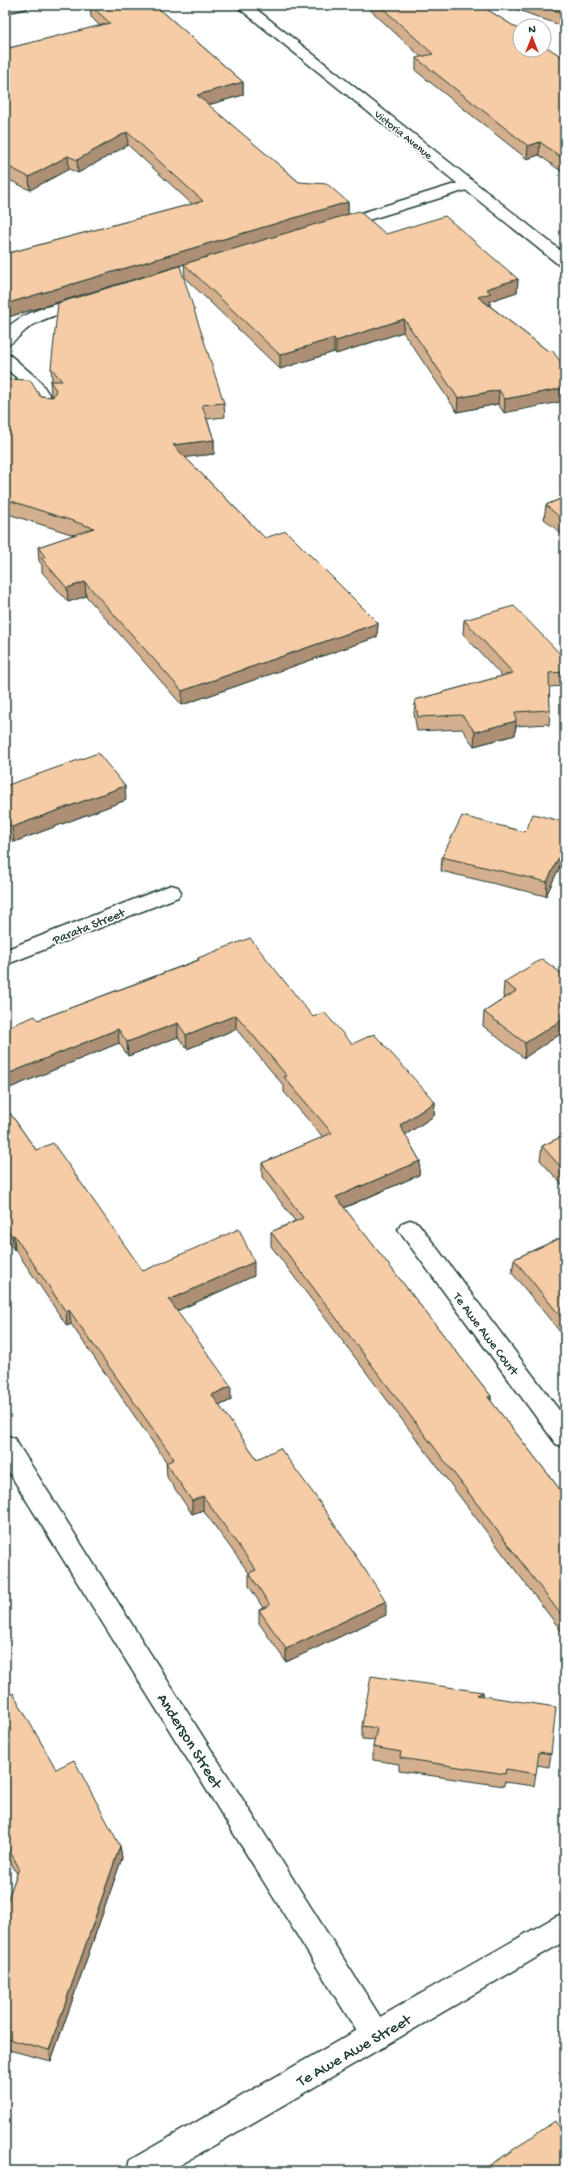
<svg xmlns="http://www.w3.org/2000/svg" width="570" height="2176" font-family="'Gochi Hand',sans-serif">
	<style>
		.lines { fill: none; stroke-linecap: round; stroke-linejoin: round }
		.service-casing { stroke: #1f3d34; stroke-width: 3 }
		.minor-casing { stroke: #1f3d34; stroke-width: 3 }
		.tertiary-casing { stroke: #1f3d34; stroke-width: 3 }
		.secondary-casing { stroke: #1f3d34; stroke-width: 3 }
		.service { fill: #fff; fill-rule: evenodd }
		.minor { fill: #fff; fill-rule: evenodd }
		.tertiary { fill: #fff; fill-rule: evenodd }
		.secondary { fill: #fff; fill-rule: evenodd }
		.wall { fill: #d3af8e; stroke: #1f3d34 }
		.shaded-wall { fill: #ac8f74; stroke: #1f3d34 }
		.building { fill: #f5cca5; stroke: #1f3d34 }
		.labels { text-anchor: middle; stroke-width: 3.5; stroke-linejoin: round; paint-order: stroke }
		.far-street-label { font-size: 11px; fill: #1f3d34; stroke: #fff }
		.street-label { font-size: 13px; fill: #1f3d34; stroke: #fff }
		.near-street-label { font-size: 16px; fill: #1f3d34; stroke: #fff }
	</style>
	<rect width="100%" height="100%" fill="#fff"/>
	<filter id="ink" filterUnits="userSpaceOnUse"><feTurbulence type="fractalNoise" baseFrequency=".025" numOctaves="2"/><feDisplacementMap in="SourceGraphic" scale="8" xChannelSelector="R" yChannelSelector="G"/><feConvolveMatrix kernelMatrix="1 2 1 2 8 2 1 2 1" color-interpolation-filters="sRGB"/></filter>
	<g filter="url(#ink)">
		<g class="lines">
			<!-- service casing -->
			<g class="service-casing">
				<g id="service">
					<path d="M468,180l5,2 3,3 -3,3 -131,40h-10l-3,-3 3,-3z"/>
					<path d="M86,297l6,2 2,3 -2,3c-19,6 -40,9 -57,19 -11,5 -21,20 -30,22v-16c20,-21 54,-26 81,-33z"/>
					<path d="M5,354l6,2 29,25 16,24 -2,4h-12l-13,-21 -24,-20z"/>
				</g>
			</g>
			<!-- minor casing -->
			<g class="minor-casing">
				<g id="minor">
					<path d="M171,885l7,2 3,5 -3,5 -173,68v-15z"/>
					<path d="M410,1220l8,3 147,195v29l-9,-3 -154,-209 -4,-6 4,-6z"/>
					<path d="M5,1435l9,3 372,588 5,10 -5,10 -10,4 -10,-4 -361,-580z"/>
				</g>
			</g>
			<!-- tertiary casing -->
			<g class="tertiary-casing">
				<g id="tertiary">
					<path d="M5,5h24l-2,3 -22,5z"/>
					<path d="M235,5h16l314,249v13l-6,-2z"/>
				</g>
			</g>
			<!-- secondary casing -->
			<g class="secondary-casing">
				<path id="secondary" d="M565,1913v28l-395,230h-44l4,-11 425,-243z"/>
			</g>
			<!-- service -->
			<use href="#service" class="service"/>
			<!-- minor -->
			<use href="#minor" class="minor"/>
			<!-- tertiary -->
			<use href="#tertiary" class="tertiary"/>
			<!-- secondary -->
			<use href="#secondary" class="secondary"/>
		</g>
		<!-- wall -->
		<g class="wall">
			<path d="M90,5h65l88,77v13l-35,10 91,77 49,20v13l38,19 132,45 -1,13 -27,9v5l58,45 -44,62 -6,-9 -41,8 -54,-80 -67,22 -2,-2 -54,17 -95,-91 -1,-14 20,-6 -199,60v-64l187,-50 -64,-59 -50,28 -9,-4 -39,21 -25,-12v-129l95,-23 -9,-9z"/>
			<path d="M365,5h115l85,54v115l-26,-19 -12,4 -111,-88v-13l5,-1z"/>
			<path d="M505,5h60v22z"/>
			<path d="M51,368l173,35 1,14 -18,2 7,21v14l-29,3 80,81 113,85 -1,14 -195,68 -96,-109 -18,6 -26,-30v-7l-3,-4 -1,-14 36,-12 -69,-22v-134l35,17 12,1 -1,-3 -1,-13h2z"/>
			<path d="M565,497v40l-21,-18 2,-14z"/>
			<path d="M464,620l101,39v27l-16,1 1,25 -1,14 -2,-2 -31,2 -1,9 -41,11 -12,-17 -45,2 -3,-17 1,-14 87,-24 -39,-42z"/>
			<path d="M5,786l121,14 -112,42 -9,-12z"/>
			<path d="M565,822v33l-19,41 -105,-25 1,-14 83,-25z"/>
			<path d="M198,958l115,59 122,85 -1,14 -29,19 15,26 -1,14 -75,33 147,188v5l74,95v140l-294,-390v-14l24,-11 -33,-44v-14l61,-26 -39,-45v-6l-48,-57 -49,20 -9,-12 -50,19 -9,-13 -114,47v-62l33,-8 160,-60z"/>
			<path d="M565,976v55l-41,27 -41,-32 1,-14 21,-14 -2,-2 1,-14z"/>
			<path d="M5,1106l31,44 107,121 111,5 -77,35 54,89 -12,6 38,53 129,156 -100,47 -27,-39v-13l4,-2 -14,-22v-13l-46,-63 -11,4 -25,-37 -1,-14h1l-96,-139 -4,2 -52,-77 -1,1 -9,-13z"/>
			<path d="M565,1135v53l-25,-28 2,-14z"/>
			<path d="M565,1236v102l-53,-65 2,-14z"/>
			<path d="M483,1692v4l68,58 -2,13 -12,-2 -3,21 -30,-4v4l-105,-15v-7l-26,-4v-13l2,-7 -13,-1v-13z"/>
			<path d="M5,1697l51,72 64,77 2,12 -71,203 -46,-12v-142l12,-33 -12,-23z"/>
		</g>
		<!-- shaded-wall -->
		<g class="shaded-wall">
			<path d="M243,82v13l-46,13v-13z"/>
			<path d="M127,132l1,13 -50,28 -1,-13z"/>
			<path d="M540,142l-1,13 -12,4 1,-13z"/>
			<path d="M68,156l1,13 -39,21 -1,-13z"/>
			<path d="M348,202v13l-343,103v-14z"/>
			<path d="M518,279l-1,13 -27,9v5l-12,-9 8,-8z"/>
			<path d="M404,319l-1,13 -67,22v-13z"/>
			<path d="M334,338v14l-54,17v-14z"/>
			<path d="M565,388v13l-61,12 1,-14z"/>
			<path d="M499,390l-1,14 -41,8 1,-14z"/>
			<path d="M214,440v14l-41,5v-14z"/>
			<path d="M85,582l1,14 -18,6 -1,-14z"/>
			<path d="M378,623l-1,14 -195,68v-14z"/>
			<path d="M516,721l-1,14 -41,11 1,-14z"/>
			<path d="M125,786l1,14 -112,42 -2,-15z"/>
			<path d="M565,844v11l-19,41 1,-14z"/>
			<path d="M236,1015v14l-49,20 -1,-14z"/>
			<path d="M565,1018v13l-41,27 1,-15z"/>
			<path d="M178,1023v14l-50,19 -1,-14z"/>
			<path d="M118,1029l1,14 -114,47v-15z"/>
			<path d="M435,1102l-1,14 -35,23 1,-14z"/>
			<path d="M420,1161l-1,14 -83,36v-14z"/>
			<path d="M14,1235l1,14 -1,1 -2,-14z"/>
			<path d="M254,1262v14l-84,38 -1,-14z"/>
			<path d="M69,1310l2,14 -4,2 -1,-14z"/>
			<path d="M231,1386v14l-19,9v-14z"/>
			<path d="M491,1396l-1,13 -2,-12z"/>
			<path d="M203,1496v14l-11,4v-13z"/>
			<path d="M386,1601v14l-100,47v-13z"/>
			<path d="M483,1692l-1,13 -5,-10z"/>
			<path d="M120,1846l2,12 -71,203 -2,-11z"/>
		</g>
		<!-- building -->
		<g class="building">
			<path d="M90,5h65l88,77 -46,13 102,87 28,2 21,18 -343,102v-50l198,-53 -76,-69 -50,28 -9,-4 -39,21 -24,-12v-116l105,-26z"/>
			<path d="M379,5h101l40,25v20h24v-5l21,14v101l-25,-18 -12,4 -112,-88 17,-4z"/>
			<path d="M540,5h25v9z"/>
			<path d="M359,211l27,23 59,-18 73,63 -32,10 5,4 -13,4 70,54 4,-1 13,18v20l-60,11 -6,-9 -41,8 -54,-79 -68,22 -2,-3 -54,17 -96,-91z"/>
			<path d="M180,266l44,137 -22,2 12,35 -41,5 92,93 21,-7 92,92 -196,68 -97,-109 -18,6 -26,-30 4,-1 -7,-10 56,-19 -89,-29v-120l25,1 10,16 13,1 3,-7 -6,-9h12l-11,-13 7,-65z"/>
			<path d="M565,497v25l-19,-17z"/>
			<path d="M514,606l51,53v13l-16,1 1,39 -2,-2 -33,2 1,9 -41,11 -13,-17 -44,2 -3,-17 98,-27 -49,-53z"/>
			<path d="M98,753l27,33 -113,41 -7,-9v-32z"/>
			<path d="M533,814l32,8v22l-18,38 -105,-25 20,-41 63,16z"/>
			<path d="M250,938l63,79 11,-5 28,32 22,-10 61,68 -35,23 20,36 -84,36 155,199 -3,1 77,99v124l-294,-388 32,-14 -41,-55 70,-30 -48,-56 3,-1 -51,-61 -50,20 -8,-12 -51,19 -9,-13 -113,46v-47l30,-12 3,4 161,-60 -1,-2z"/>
			<path d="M542,959l23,17v42l-40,25 -41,-31 32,-21 -12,-9z"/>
			<path d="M5,1106l31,44 17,-7 90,128 96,-42 15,33 -85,38 62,86 -19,9 45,64 23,-11 36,49 70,104 -100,48 -27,-39 11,-5 -21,-32 7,-3 -53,-74 -11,5 -26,-38 8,-4 -105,-149 -3,2 -52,-77 -2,1 -7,-11z"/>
			<path d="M565,1135v37l-23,-26z"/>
			<path d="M565,1236v86l-51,-63z"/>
			<path d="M371,1676l112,16 -6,3 79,12 -5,47 -12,-2 -3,22 -30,-5 -1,5 -105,-16 1,-6 -28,-5 4,-19 -15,-2z"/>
			<path d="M13,1693l43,76 18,-9 46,86 -71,204 -44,-12v-131l14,-39 -14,-26v-145z"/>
			<path d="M555,2121l10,13v37h-83z"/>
		</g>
	</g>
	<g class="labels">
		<!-- far-street labels -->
		<g class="far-street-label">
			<text transform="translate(404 134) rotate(39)" y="4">Victoria Avenue</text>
		</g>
		<!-- street labels -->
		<g class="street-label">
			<text transform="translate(88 925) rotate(-22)" y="5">Parata Street</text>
			<text transform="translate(487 1333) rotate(53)" y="5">Te Awe Awe Court</text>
		</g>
		<!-- near-street labels -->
		<g class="near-street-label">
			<text transform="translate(191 1740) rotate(58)" y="6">Anderson Street</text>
			<text transform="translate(353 2049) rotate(-30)" y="6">Te Awe Awe Street</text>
		</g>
	</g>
	<!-- margin -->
	<rect width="570" height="2176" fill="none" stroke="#fff" stroke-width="20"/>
	<rect x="10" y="10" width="550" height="2156" fill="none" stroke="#1f3d34" stroke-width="1.5" filter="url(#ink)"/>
	<!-- north arrow -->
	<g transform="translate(532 38)"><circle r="19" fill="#ffffff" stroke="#a5b1ae"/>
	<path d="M0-3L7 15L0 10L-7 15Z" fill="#c8321e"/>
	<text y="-6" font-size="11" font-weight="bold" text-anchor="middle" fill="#1f3d34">N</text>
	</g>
</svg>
